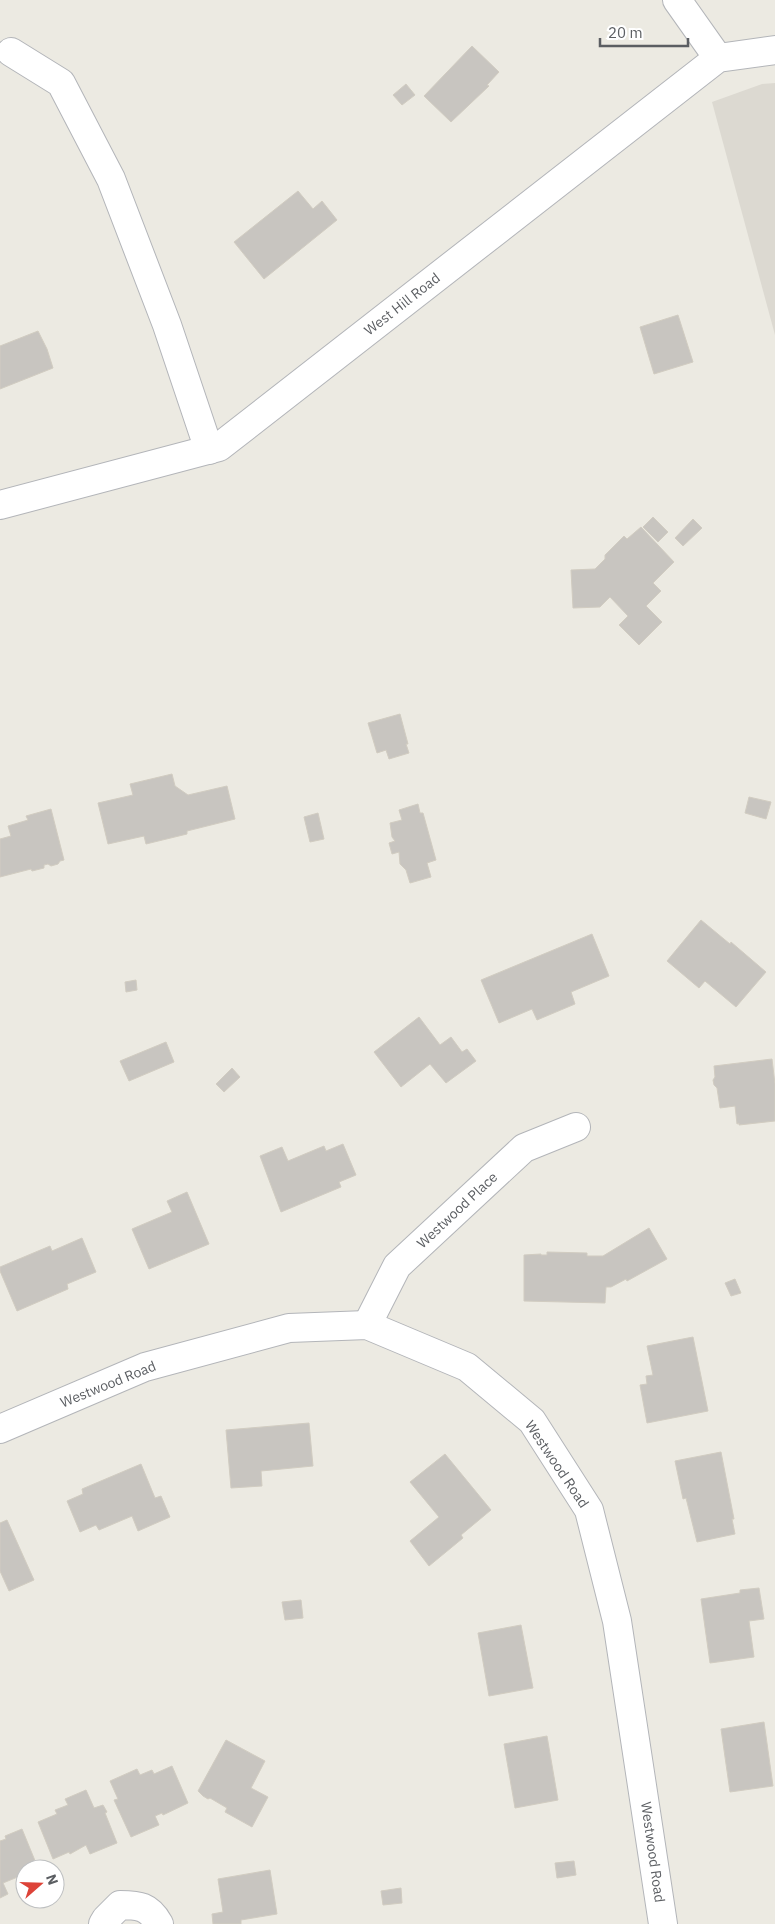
<svg xmlns="http://www.w3.org/2000/svg" width="775" height="1924" font-family="'IBM Plex Sans',sans-serif">
	<style>
		.education { fill: #dcd9d1 }
		.building { fill: #c8c5c0; stroke: #d1ccc1 }
		.lines { fill: none; stroke-linecap: round; stroke-linejoin: round }
		.minor-casing { stroke: #b3b5b9; stroke-width: 30 }
		.minor { stroke: #fff; stroke-width: 28 }
		.labels { text-anchor: middle; stroke-width: 4; stroke-linejoin: round; paint-order: stroke }
		.street-label { font-size: 14px; fill: #5b5e62; stroke: #fff }
	</style>
	<rect width="100%" height="100%" fill="#eceae2"/>
	<!-- education -->
	<path class="education" d="M775,83v252l-63,-233 50,-18z"/>
	<!-- building -->
	<g class="building">
		<path d="M472,46l27,26 -12,13 2,1 -38,36 -27,-26z"/>
		<path d="M406,84l9,11 -13,10 -9,-10z"/>
		<path d="M298,191l15,18 9,-8 15,19 -73,59 -30,-37z"/>
		<path d="M678,315l15,47 -39,12 -14,-47z"/>
		<path d="M38,331l9,18 6,19 -53,21v-43z"/>
		<path d="M653,517l15,15 -10,10 -15,-15z"/>
		<path d="M693,519l9,9 -19,18 -8,-8z"/>
		<path d="M641,527l33,35 -21,21 8,8 -15,15 16,16 -23,23 -20,-20 9,-9 -18,-19 -10,10 -27,1 -2,-38 24,-1 10,-10v-4l19,-19 3,3z"/>
		<path d="M400,714l8,30h-2l3,9 -20,6 -3,-9 -9,3 -9,-30z"/>
		<path d="M172,774l3,12 13,9 39,-9 8,33 -48,12v3l-41,10 -2,-8 -36,8 -10,-41 35,-8 -3,-11z"/>
		<path d="M749,797l22,5 -5,17 -21,-6z"/>
		<path d="M418,804l2,9h3l13,47 -9,3 4,14 -21,6 -4,-13 -6,-6 -1,-12 -7,2 -3,-11 6,-2 -3,-4 -2,-14 12,-3 -3,-10z"/>
		<path d="M51,809l13,51 -4,1 -2,3 -7,2 -3,-2 -4,1v3l-12,3 -1,-2 -31,8v-38l11,-3 -3,-10 20,-6 -2,-4z"/>
		<path d="M318,813l6,26 -14,3 -6,-25z"/>
		<path d="M701,920l29,24 1,-2 35,30 -30,35 -31,-26 -6,7 -32,-27z"/>
		<path d="M592,934l17,42 -38,16 4,12 -38,16 -5,-11 -33,14 -18,-43z"/>
		<path d="M136,980l1,10 -11,2 -1,-10z"/>
		<path d="M419,1017l21,28 11,-8 11,15 5,-3 9,12 -30,22 -16,-19 -29,23 -27,-35z"/>
		<path d="M166,1042l8,20 -45,19 -9,-20z"/>
		<path d="M772,1059l3,25v37l-36,4v-2l-2,1 -2,-18 -15,2 -3,-20 -3,-3 -1,-5 2,-3 -1,-11z"/>
		<path d="M232,1068l8,9 -16,15 -8,-8z"/>
		<path d="M343,1144l13,31 -17,7 2,5 -60,25 -21,-56 22,-9 6,14 36,-15 2,5z"/>
		<path d="M187,1192l22,52 -60,25 -17,-40 40,-17 -5,-11z"/>
		<path d="M649,1228l18,31 -40,22 -1,-2 -15,8h-5l-1,16 -81,-2v-46l17,-1v1h6v-3l40,1v3h16z"/>
		<path d="M82,1238l14,34 -29,12 1,5 -51,22 -17,-40v-4l50,-21 2,5z"/>
		<path d="M735,1279l6,14 -10,3 -6,-13z"/>
		<path d="M693,1337l15,74 -61,12 -7,-38 7,-1 -1,-8 7,-1 -6,-29z"/>
		<path d="M309,1423l4,43 -52,5 1,15 -31,2 -5,-58z"/>
		<path d="M721,1452l13,67h-2l3,15 -38,8 -11,-44 -3,1 -8,-38z"/>
		<path d="M445,1454l46,56 -30,25 2,3 -34,28 -19,-25 29,-24 -29,-35z"/>
		<path d="M141,1464l14,34 6,-2 9,21 -32,14 -6,-15 -33,14 -3,-5 -16,7 -13,-31 16,-7 -1,-5z"/>
		<path d="M7,1520l27,60 -25,11 -9,-20v-48z"/>
		<path d="M759,1588l5,31 -15,2 5,36 -44,6 -9,-64 39,-6v-3z"/>
		<path d="M301,1600l2,18 -18,2 -3,-18z"/>
		<path d="M521,1625l12,63 -44,8 -11,-63z"/>
		<path d="M764,1722l9,64 -43,6 -9,-63z"/>
		<path d="M547,1736l11,64 -43,8 -11,-64z"/>
		<path d="M226,1740l39,21 -14,27 17,9 -16,30 -27,-15 2,-4 -17,-10 -2,1 -5,-3 -5,-5z"/>
		<path d="M172,1766l16,37 -25,12 -1,-2 -7,3 4,9 -28,12 -17,-37 4,-1 -8,-18 27,-12 3,6 12,-5 2,4z"/>
		<path d="M86,1790l8,18 9,-3 4,7 -2,1 12,30 -27,11 -4,-9 -16,9 -1,-2 -16,7 -15,-37 19,-8 -2,-4 13,-5 -3,-6z"/>
		<path d="M22,1829l16,39 -13,1v5l-22,9 5,11 -8,4v-57l6,-2 -1,-3z"/>
		<path d="M574,1861l2,14 -19,3 -2,-15z"/>
		<path d="M270,1870l7,44 -36,6v4h-28l-1,-10 11,-2 -5,-33z"/>
		<path d="M401,1888l1,15 -19,2 -2,-14z"/>
	</g>
	<g class="lines">
		<!-- minor casing -->
		<g class="minor-casing">
			<g id="minor">
				<path d="M677,0l41,58"/>
				<path d="M11,52l50,31 50,96 56,146 42,125"/>
				<path d="M0,505l219,-58 499,-389 57,-8"/>
				<path d="M367,1325l30,-59 127,-118 52,-21"/>
				<path d="M0,1429l145,-62 144,-39 78,-3 100,42 65,54 57,89 28,111 46,303"/>
				<path d="M103,1924l3,-5 14,-14c19,0 29,1 39,19"/>
			</g>
		</g>
		<!-- minor -->
		<use href="#minor" class="minor"/>
	</g>
	<g class="labels">
		<!-- street labels -->
		<g class="street-label">
			<text transform="translate(402 304) rotate(-38)" y="5">West Hill Road</text>
			<text transform="translate(457 1210) rotate(-43)" y="5">Westwood Place</text>
			<text transform="translate(108 1384) rotate(-22)" y="5">Westwood Road</text>
			<text transform="translate(557 1464) rotate(56)" y="5">Westwood Road</text>
			<text transform="translate(653 1852) rotate(82)" y="5">Westwood Road</text>
		</g>
	</g>
	<!-- north arrow -->
	<g transform="translate(40 1884) rotate(70)"><circle r="24" fill="#ffffff" stroke="#bdbfc0"/>
	<path d="M0-4L9 19L0 12L-9 19Z" fill="#dd4338"/>
	<text y="-8" font-size="14" font-weight="bold" text-anchor="middle" fill="#5b5e62">N</text>
	</g>
	<!-- scale -->
	<path d="M600 38v8h88v-8" fill="none" stroke="#5b5e62" stroke-width="2.5"/>
	<text x="608" y="38" font-size="15" fill="#5b5e62" stroke="#ffffff" stroke-width="4" paint-order="stroke">20 m</text>
</svg>
